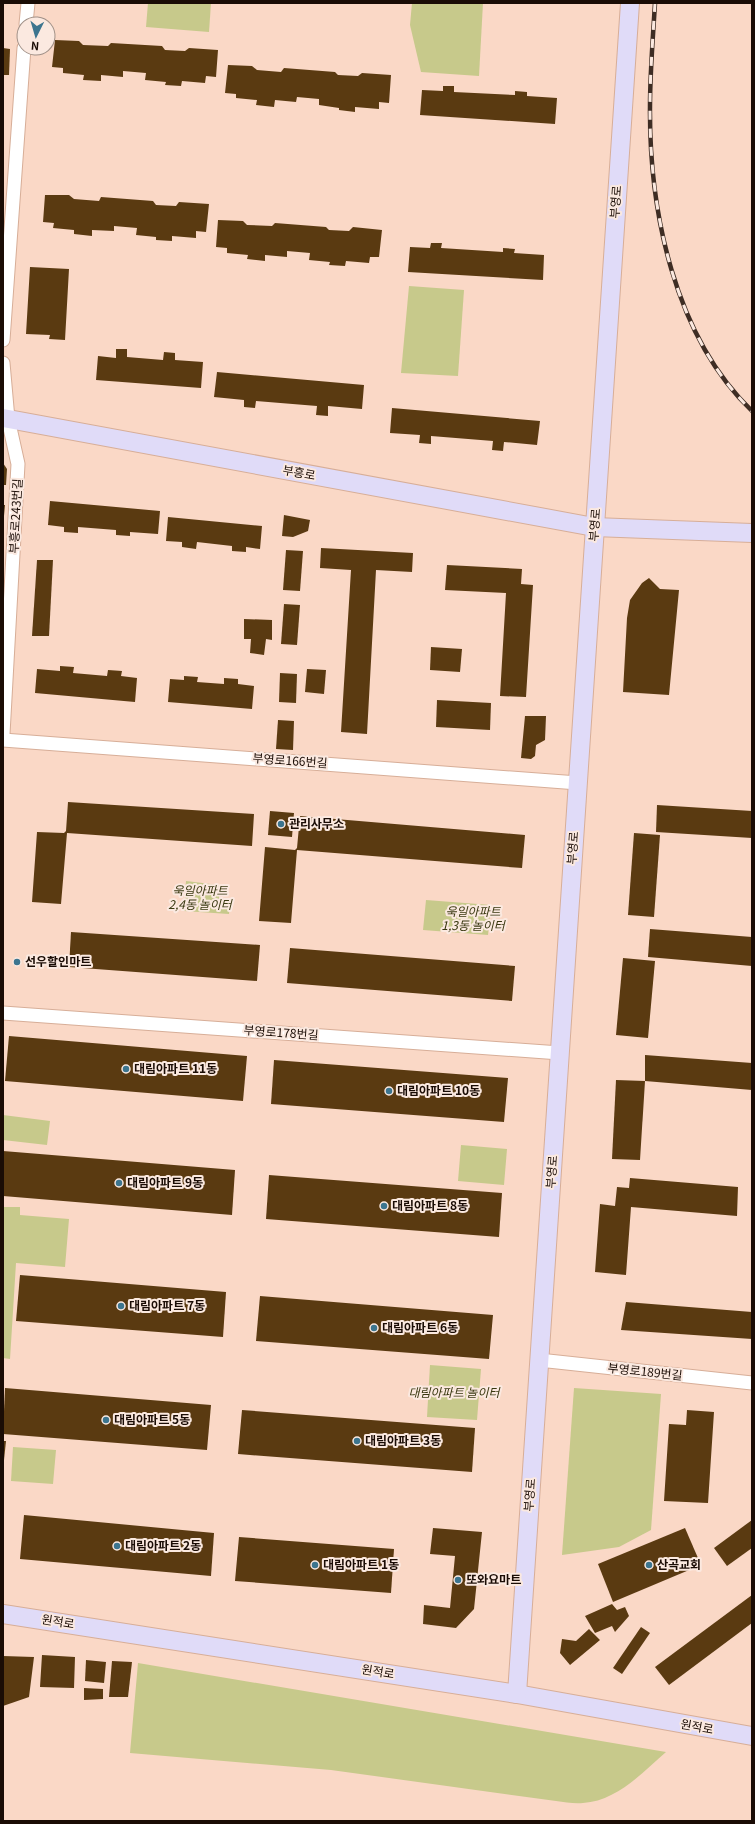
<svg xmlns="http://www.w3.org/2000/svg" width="755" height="1824" font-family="Georgia,'Noto Sans KR',serif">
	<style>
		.green { fill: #c7c98b }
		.building { fill: #5a3a11 }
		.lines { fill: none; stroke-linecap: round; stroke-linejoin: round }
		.street-casing { stroke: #d7ae98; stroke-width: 15 }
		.secondary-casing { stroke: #d7ae98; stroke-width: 20 }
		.street { stroke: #fff; stroke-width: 13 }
		.secondary { stroke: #e0dbf8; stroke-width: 18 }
		.rail-casing { stroke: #3e2d24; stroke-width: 4.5 }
		.rail { stroke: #fbe9e0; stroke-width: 3; stroke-dasharray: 9; stroke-linecap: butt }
		.poi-dot { fill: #3c758f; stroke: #fbe9e0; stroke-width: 1.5 }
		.labels { text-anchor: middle; stroke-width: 4; stroke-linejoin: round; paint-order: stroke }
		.street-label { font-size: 12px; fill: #1a0c05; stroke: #fbe9e0 }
		.poi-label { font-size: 12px; font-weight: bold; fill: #1a0c05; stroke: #fbe9e0; text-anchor: start }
		.park-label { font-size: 12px; font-style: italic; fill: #393810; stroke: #fbe9e0 }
	</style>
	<rect width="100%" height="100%" fill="#fad8c6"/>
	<!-- green -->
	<g class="green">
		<path d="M148,3h63l-2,29 -63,-5z"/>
		<path d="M412,3h71l-4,73 -58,-4 -11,-47z"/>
		<path d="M409,286l55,4 -6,86 -57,-3z"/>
		<path d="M186,881l33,4v13l11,1 -1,15 -45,-3z"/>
		<path d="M426,900l65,5 -3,30 -65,-5z"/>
		<path d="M3,1115l47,6 -3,24 -44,-5z"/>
		<path d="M461,1145l46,4 -3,36 -46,-4z"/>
		<path d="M3,1207h17v8l49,4 -4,48 -49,-4 -6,96 -7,-1z"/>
		<path d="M430,1365l51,4 -4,51 -50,-3z"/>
		<path d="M574,1388l87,6 -10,136 -32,17 -57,8z"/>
		<path d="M13,1447l43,3 -3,34 -42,-3z"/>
		<path d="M138,1663l528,89c-23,20 -49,49 -83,51 -9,1 -18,-1 -27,-2l-225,-31 -201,-17z"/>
	</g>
	<!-- building -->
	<g class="building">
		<path d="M55,40l24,1 4,4 25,1 3,-3 51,3 3,4 20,1 4,-3 29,2 -2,27 -10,-1 -1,7 -23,-2 -1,5 -16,-1 1,-3 -21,-2 1,-7 -23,-2v6l-22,-2v6l-18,-1 1,-5 -21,-2v-5l-11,-1z"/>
		<path d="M3,48l7,1 -1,26h-6z"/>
		<path d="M228,65l24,1 5,4 24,2 3,-4 51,4 3,3 20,1 4,-3 29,2 -2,28 -10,-1v7l-24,-2v5l-16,-2v-2l-20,-3v-6l-22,-2 -1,5 -21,-2 -1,7 -18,-2 1,-5 -21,-2v-4l-11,-1z"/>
		<path d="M443,86h11v6l61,3v-4l12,1v4l30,2 -2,26 -135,-9 2,-25 21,1z"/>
		<path d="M45,195h24l5,4 25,2 2,-4 52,4 3,4 20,1 3,-4 30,2 -3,28 -10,-1v7l-24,-2v5l-16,-1v-3l-20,-2 1,-7 -23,-2v5l-22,-1v6l-18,-2v-4l-21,-2 1,-5 -11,-1z"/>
		<path d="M218,220l25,1 4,4 25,1 3,-3 51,4 3,3 20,1 4,-4 29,3 -3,27h-9l-1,6 -23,-2 -1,5 -16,-1 1,-3 -21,-2 1,-7 -23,-2v6l-22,-2v6l-18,-2 1,-4 -21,-2v-5l-11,-1z"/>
		<path d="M431,243h11l-1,5 62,4v-4l12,1 -1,4 30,2 -1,25 -135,-8 2,-25 20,1z"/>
		<path d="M30,267l39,2 -4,71 -16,-1 1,-4 -24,-1z"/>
		<path d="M116,349h11v8l36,3 1,-8 11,1v7l28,2 -2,26 -105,-8 2,-24 18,2z"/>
		<path d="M217,372l147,13 -2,24 -34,-3v10l-12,-1 1,-9 -61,-5 -1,7 -11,-1v-7l-30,-3z"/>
		<path d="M392,408l148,13 -3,24 -33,-3 -1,9 -11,-1 1,-9 -62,-5v8l-12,-1 1,-8 -30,-2z"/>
		<path d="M3,463l4,6 -1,16h-3z"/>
		<path d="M50,501l110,10 -2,23 -28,-2v4l-14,-1v-5l-38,-3v6l-14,-1v-5l-16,-2z"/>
		<path d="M3,505h2l-1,11h-1z"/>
		<path d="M284,515l26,5 -2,11 -15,6 -11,-1z"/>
		<path d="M168,517l94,9 -2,23 -14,-2v5l-14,-1v-5l-35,-4 -1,7 -14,-2v-5l-16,-1z"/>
		<path d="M321,548l92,5 -1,19 -36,-2 -9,164 -26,-2 10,-162 -31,-2z"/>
		<path d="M286,550l17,1 -3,40 -17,-1z"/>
		<path d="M37,560h16l-4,76h-17z"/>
		<path d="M447,565l75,4 -1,15 12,1 -7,112 -26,-1 6,-103 -61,-3z"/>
		<path d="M649,578l11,11 19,1 -10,105 -46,-3 4,-74 3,-18 12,-17z"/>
		<path d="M284,604l16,1 -3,40 -16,-1z"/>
		<path d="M244,619l28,1v20l-6,-1 -2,16 -14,-2 1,-14h-7z"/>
		<path d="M431,647l31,2 -2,23 -30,-2z"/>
		<path d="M60,666l14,1 -1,6 34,3 1,-6 14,1 -1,5 16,2 -2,24 -100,-9 2,-24 23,2z"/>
		<path d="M307,669l19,1 -2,24 -19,-2z"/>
		<path d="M280,673l17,1 -1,29 -17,-1z"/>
		<path d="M184,676l14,1 -1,5 27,2v-6l14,1v5l16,2 -2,23 -84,-7 2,-23 14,1z"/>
		<path d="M437,700l54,3 -1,27 -54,-3z"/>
		<path d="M525,716h21l-1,24 -9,5 -1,11 -4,3 -10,-1z"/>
		<path d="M278,720l16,1 -1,29 -17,-1z"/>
		<path d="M68,802l186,12 -2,32 -185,-13 -6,71 -29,-2 5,-70 27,1 2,-2z"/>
		<path d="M657,805l95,6v27l-96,-6z"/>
		<path d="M270,811l24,2 -2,24 -24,-2z"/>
		<path d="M300,816l225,19 -3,33 -225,-18 -6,73 -32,-2 6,-74 30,3 2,-2z"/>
		<path d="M634,833l26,2 -6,82 -26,-2z"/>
		<path d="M650,929l102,8v29l-104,-9z"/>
		<path d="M71,932l189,13 -3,36 -188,-14z"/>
		<path d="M290,948l225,18 -3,35 -225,-18z"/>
		<path d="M623,958l32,3 -7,77 -32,-3z"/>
		<path d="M9,1036l238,20 -4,45 -238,-20z"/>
		<path d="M645,1055l107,8v27l-107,-9z"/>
		<path d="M274,1060l234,18 -4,44 -233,-18z"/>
		<path d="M616,1080l29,1 -5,79 -28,-1z"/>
		<path d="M3,1151l232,19 -3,45 -229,-19z"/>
		<path d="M269,1175l233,18 -3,44 -233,-18z"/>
		<path d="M630,1178l108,9 -1,29 -106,-9 -5,68 -31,-3 5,-68 15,2 2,-19 12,1z"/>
		<path d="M20,1275l206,17 -3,45 -207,-16z"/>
		<path d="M260,1296l233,19 -4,44 -233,-18z"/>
		<path d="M626,1302l126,10v27l-131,-9z"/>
		<path d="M5,1388l206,17 -4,45 -204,-16z"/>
		<path d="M242,1410l233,18 -3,44 -234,-18z"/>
		<path d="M687,1410l27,2 -6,91 -44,-2 5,-77 17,1z"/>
		<path d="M3,1441h3l-2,19h-1z"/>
		<path d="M24,1515l190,18 -3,43 -191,-17z"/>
		<path d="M752,1520v28l-25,18 -13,-18z"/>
		<path d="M433,1528l49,4 -8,77 -18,19 -33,-4 1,-19 26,3 5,-52 -25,-2z"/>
		<path d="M685,1528l16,37 -88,37 -15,-38z"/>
		<path d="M239,1537l155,12 -3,44 -156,-12z"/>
		<path d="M752,1595v28l-83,62 -14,-18z"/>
		<path d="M612,1604l5,6 8,-3 4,9 -14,16 -3,-6 -17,7 -10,-17z"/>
		<path d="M641,1627l9,6 -28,41 -9,-6z"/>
		<path d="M589,1629l11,11 -30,25 -10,-12 2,-14 14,2z"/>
		<path d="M42,1655l33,2 -1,31 -34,-1z"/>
		<path d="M3,1656l31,1 -5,40 -26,9z"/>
		<path d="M86,1660l20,2 -2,21 -19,-2z"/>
		<path d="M112,1661l20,1 -4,35h-19z"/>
		<path d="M84,1688l19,1v10l-19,1z"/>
	</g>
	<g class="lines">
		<!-- street casing -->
		<g class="street-casing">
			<g id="street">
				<path d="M26,24l2,-21"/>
				<path d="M3,340l21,-292"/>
				<path d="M3,363l5,56 10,45 -15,270"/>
				<path d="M3,740l575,43"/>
				<path d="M3,1013l557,40"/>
				<path d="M539,1360l213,23"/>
			</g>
		</g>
		<!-- secondary casing -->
		<g class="secondary-casing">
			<g id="secondary">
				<path d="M3,418l591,109 158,6"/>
				<path d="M3,1614l514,80 235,42"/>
				<path d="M517,1694l113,-1691"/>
			</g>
		</g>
		<!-- street -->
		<use href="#street" class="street"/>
		<!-- secondary -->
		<use href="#secondary" class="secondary"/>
		<!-- rail casing -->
		<g class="rail-casing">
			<path id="rail" d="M655,3c-2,34 -5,69 -5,103 -1,104 24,230 102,305"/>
		</g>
		<!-- rail -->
		<use href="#rail" class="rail"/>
	</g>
	<!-- markers -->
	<g class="poi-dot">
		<circle cx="281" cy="824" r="4"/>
		<circle cx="17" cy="962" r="4"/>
		<circle cx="126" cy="1069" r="4"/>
		<circle cx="389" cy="1091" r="4"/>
		<circle cx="119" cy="1183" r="4"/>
		<circle cx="384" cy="1206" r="4"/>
		<circle cx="121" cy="1306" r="4"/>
		<circle cx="374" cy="1328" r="4"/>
		<circle cx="106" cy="1420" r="4"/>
		<circle cx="357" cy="1441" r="4"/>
		<circle cx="117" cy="1546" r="4"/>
		<circle cx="315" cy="1565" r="4"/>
		<circle cx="649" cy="1565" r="4"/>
		<circle cx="458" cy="1580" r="4"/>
	</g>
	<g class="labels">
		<!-- street labels -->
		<g class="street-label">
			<text transform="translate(616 202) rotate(-86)" y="4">부영로</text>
			<text transform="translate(299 473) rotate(10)" y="4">부흥로</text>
			<text transform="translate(16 516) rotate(-87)" y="4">부흥로243번길</text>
			<text transform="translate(595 525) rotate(-86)" y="4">부영로</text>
			<text transform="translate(290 761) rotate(4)" y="4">부영로166번길</text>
			<text transform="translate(573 848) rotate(-86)" y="4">부영로</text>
			<text transform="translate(281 1033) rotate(4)" y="4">부영로178번길</text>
			<text transform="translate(552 1172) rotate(-86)" y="4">부영로</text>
			<text transform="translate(645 1372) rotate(6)" y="4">부영로189번길</text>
			<text transform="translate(530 1495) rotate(-86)" y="4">부영로</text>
			<text transform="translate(58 1622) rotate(9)" y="4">원적로</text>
			<text transform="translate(378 1672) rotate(9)" y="4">원적로</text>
			<text transform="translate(697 1727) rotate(10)" y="4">원적로</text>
		</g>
		<!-- poi labels -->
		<g class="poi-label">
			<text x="289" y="828">관리사무소</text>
			<text x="25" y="966">선우할인마트</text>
			<text x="134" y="1073">대림아파트 11동</text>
			<text x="397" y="1095">대림아파트 10동</text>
			<text x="127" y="1187">대림아파트 9동</text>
			<text x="392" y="1210">대림아파트 8동</text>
			<text x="129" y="1310">대림아파트 7동</text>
			<text x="382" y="1332">대림아파트 6동</text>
			<text x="114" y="1424">대림아파트 5동</text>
			<text x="365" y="1445">대림아파트 3동</text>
			<text x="125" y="1550">대림아파트 2동</text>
			<text x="323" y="1569">대림아파트 1동</text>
			<text x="657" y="1569">산곡교회</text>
			<text x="466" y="1584">또와요마트</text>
		</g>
		<!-- park labels -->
		<g class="park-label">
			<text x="200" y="895">욱일아파트<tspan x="200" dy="14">2,4동 놀이터</tspan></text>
			<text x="473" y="916">욱일아파트<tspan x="473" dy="14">1,3동 놀이터</tspan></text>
			<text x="454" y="1397">대림아파트 놀이터</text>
		</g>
	</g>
	<!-- border -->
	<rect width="755" height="1824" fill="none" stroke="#1a0c05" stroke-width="8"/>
	<!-- north arrow -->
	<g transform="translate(36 36) rotate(185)"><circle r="19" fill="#fbe9e0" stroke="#a19188"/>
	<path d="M0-3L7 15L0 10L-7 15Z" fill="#3c758f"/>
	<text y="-6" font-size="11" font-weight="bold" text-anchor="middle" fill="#1a0c05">N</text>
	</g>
</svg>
